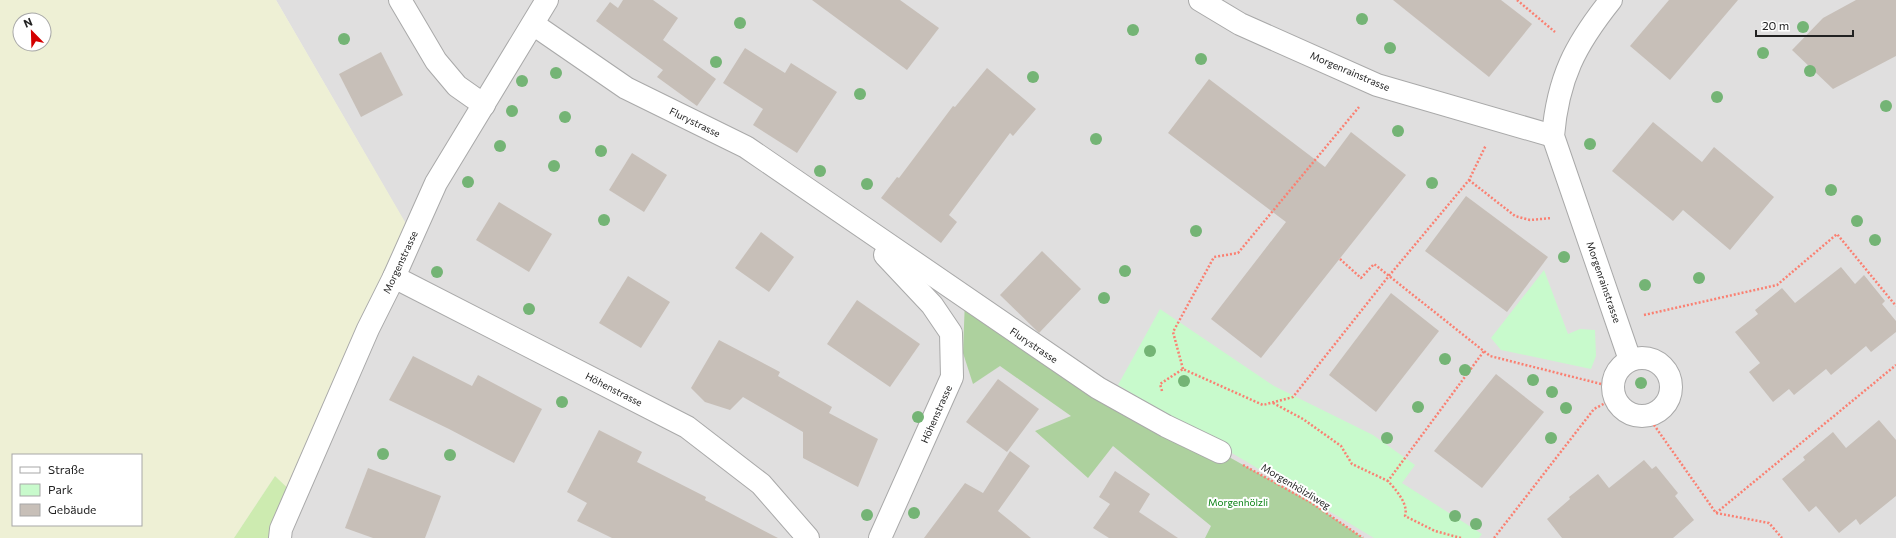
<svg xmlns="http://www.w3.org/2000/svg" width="1896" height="538" font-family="Commissioner,sans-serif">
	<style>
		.residential { fill: #e0dfdf }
		.farmland { fill: #eef0d5; fill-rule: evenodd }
		.grass { fill: #cdebb0 }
		.forest { fill: #add19e }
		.park { fill: #c8facc }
		.building { fill: #c7bfb8 }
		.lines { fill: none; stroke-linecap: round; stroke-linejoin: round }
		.minor-casing { stroke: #a9a9a9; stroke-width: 24 }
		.path { stroke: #fa8072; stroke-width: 2.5; stroke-dasharray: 2 2; stroke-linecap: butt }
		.minor { stroke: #fff; stroke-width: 22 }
		.tree { fill: #74b475 }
		.labels { text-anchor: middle; stroke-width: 4; stroke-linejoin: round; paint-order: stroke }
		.street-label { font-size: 10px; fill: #222; stroke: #fff }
		.park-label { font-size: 10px; fill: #0c8416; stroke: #fff }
	</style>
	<rect width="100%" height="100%" fill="#f2efe9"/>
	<!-- residential -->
	<path class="residential" d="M276,0h1620v538h-1616l132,-303z"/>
	<!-- farmland -->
	<path class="farmland" d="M0,0h276l136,234 -116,262 -21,-20 -41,62h-234zM20,20h24v24h-24zM13,455h128v70h-128z"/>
	<!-- grass -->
	<path class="grass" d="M275,476l21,20 -16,42h-46z"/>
	<!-- forest -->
	<path class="forest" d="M965,299l255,153 90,50 53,36h-158l6,-12 -98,-80 -25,32 -53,-47 36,-15 -71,-50 -27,18 -10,-31z"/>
	<!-- park -->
	<g class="park">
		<path d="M1544,270l24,64 12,-5 15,1 1,26 -5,13 -90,-19 -10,-12z"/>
		<path d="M1160,309l114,77 99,49 42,30 -13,18 80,51 -3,4h-105l-256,-153z"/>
	</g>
	<!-- building -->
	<g class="building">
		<path d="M623,0h30l25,18 -15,22 53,39 -19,27 -40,-29 6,-7 -67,-49 14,-19 8,6z"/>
		<path d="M812,0h88l39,28 -32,42z"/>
		<path d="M1393,0h108l31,24 -43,53z"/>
		<path d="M1669,0h69l-68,80 -40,-34z"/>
		<path d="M1856,0h40v56l-63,33 -41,-39 31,-32z"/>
		<path d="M745,48l40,25 6,-10 46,29 -40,61 -44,-28 10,-16 -40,-26z"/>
		<path d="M381,52l22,43 -42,22 -22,-43z"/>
		<path d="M987,68l49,41 -23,27 -3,-3 -61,82 8,7 -16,21 -60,-45 16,-21 2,1 54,-72 2,1z"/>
		<path d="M1209,79l116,88 26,-35 55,43 -145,183 -50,-39 75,-97 -118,-89z"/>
		<path d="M1653,122l49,40 12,-15 60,50 -44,53 -47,-40 -10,11 -61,-50z"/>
		<path d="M632,153l35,22 -23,37 -35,-22z"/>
		<path d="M1466,196l82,61 -41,55 -82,-61z"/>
		<path d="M499,202l53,32 -23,38 -53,-32z"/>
		<path d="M761,232l33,25 -25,35 -34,-24z"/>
		<path d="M1042,251l39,38 -42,44 -39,-38z"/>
		<path d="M1841,267l14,17 9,-9 21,26 -3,3 14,17v11l-25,20 -5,-6 -35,29 -5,-6 -32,26 -5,-6 -16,13 -24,-30 11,-9 -25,-31 23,-18 -3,-4 27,-22 13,15z"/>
		<path d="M628,276l42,26 -29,46 -42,-25z"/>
		<path d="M1391,293l48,38 -63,81 -47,-37z"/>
		<path d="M857,300l63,44 -30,43 -63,-43z"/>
		<path d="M719,340l61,32 -2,4 54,31 -3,6 49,26 -20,48 -55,-29v-26l-60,-35 -13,13 -25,-8 -14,-14z"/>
		<path d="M413,356l59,30 6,-11 64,34 -28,54 -65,-34 -60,-29z"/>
		<path d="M1496,374l48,38 -62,76 -48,-37z"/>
		<path d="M998,379l41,30 -32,43 -41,-30z"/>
		<path d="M1879,420l17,20v56l-36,29 -4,-6 -17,14 -23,-27 -7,6 -27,-33 23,-19 -2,-3 30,-25 13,16z"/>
		<path d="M599,430l43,22 -5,10 69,35 -1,3 73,38h-166l-35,-17 10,-18 -20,-11z"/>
		<path d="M1010,451l20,15 -32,45 33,27h-107l41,-55 18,10z"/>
		<path d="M1644,460l8,9 4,-3 22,27 -3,3 19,24 -21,18h-111l-15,-19 23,-20 -1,-2 29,-23 11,14z"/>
		<path d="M368,468l73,28 -16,42h-52l-28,-10z"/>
		<path d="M1115,471l35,23 -11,18 39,26h-69l-16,-10 17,-24 -11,-7z"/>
	</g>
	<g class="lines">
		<!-- minor casing -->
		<g class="minor-casing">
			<g id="minor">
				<path d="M400,0l36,61 21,25 27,19"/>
				<path d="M1200,0l40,24 137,61 176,51"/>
				<path d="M1611,0c-36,45 -53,78 -58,136l77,224"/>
				<path d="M533,24l93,64 120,59 352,241 68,38 54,26"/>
				<path d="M394,277l293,150 74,57 47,54"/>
				<circle cx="1642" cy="387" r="29"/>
				<path d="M280,538l1,-9 87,-200 26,-52 42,-94 111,-183"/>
				<path d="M880,538l72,-161 -1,-44 -19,-28 -47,-50"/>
			</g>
		</g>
		<!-- path -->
		<g class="path">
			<path d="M1517,0l38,32"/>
			<path d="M1469,180l46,36 15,4 22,-2"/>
			<path d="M1340,259l21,19 13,-14 116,92 123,31"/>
			<path d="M1644,315l133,-30 60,-51 59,72"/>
			<path d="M1183,369l-10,-37 41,-75 24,-4 121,-146"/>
			<path d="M1162,391l-2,-7 23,-15 80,36 30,-8 95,-120 81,-97 17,-35"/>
			<path d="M1273,403l30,16 38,27 11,18 36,17"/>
			<path d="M1647,415l69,98 53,10 13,15"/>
			<path d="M1243,465l67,37 53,36"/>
			<path d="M1716,513l180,-148"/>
			<path d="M1461,538l-26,-7 -30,-15c4,-12 -10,-27 -17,-35l96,-130"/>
			<path d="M1494,538l100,-129 21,-11"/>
		</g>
		<!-- minor -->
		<use href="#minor" class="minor"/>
	</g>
	<!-- trees -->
	<g class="tree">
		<circle cx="1362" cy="19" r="6"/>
		<circle cx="740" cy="23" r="6"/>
		<circle cx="1803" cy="27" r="6"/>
		<circle cx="1133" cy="30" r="6"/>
		<circle cx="344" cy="39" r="6"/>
		<circle cx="1390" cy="48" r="6"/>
		<circle cx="1763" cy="53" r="6"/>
		<circle cx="1201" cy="59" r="6"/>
		<circle cx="716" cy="62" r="6"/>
		<circle cx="1810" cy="71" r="6"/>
		<circle cx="556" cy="73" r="6"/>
		<circle cx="1033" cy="77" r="6"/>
		<circle cx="522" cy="81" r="6"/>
		<circle cx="860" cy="94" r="6"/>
		<circle cx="1717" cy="97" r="6"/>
		<circle cx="1886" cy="106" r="6"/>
		<circle cx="512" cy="111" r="6"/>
		<circle cx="565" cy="117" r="6"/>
		<circle cx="1398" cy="131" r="6"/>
		<circle cx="1096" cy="139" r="6"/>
		<circle cx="1590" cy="144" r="6"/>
		<circle cx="500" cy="146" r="6"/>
		<circle cx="601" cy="151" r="6"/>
		<circle cx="554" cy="166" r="6"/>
		<circle cx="820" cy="171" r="6"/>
		<circle cx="468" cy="182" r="6"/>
		<circle cx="1432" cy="183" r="6"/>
		<circle cx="867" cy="184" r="6"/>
		<circle cx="1831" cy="190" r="6"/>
		<circle cx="604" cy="220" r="6"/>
		<circle cx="1857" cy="221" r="6"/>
		<circle cx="1196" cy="231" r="6"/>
		<circle cx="1875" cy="240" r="6"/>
		<circle cx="1564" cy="257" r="6"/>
		<circle cx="1125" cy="271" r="6"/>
		<circle cx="437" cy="272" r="6"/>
		<circle cx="1699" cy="278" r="6"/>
		<circle cx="1645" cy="285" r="6"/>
		<circle cx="1104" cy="298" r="6"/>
		<circle cx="529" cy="309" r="6"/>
		<circle cx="1150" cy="351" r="6"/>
		<circle cx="1445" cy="359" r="6"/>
		<circle cx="1465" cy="370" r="6"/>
		<circle cx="1533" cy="380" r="6"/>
		<circle cx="1184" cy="381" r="6"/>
		<circle cx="1641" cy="383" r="6"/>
		<circle cx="1552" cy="392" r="6"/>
		<circle cx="562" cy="402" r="6"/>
		<circle cx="1418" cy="407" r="6"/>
		<circle cx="1566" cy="408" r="6"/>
		<circle cx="918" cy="417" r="6"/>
		<circle cx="1387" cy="438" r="6"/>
		<circle cx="1551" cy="438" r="6"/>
		<circle cx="383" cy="454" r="6"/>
		<circle cx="450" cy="455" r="6"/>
		<circle cx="914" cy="513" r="6"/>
		<circle cx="867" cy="515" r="6"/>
		<circle cx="1455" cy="516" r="6"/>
		<circle cx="1476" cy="524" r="6"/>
	</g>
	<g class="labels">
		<!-- street labels -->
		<g class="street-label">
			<text transform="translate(1350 71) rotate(23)" y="4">Morgenrainstrasse</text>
			<text transform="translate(695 122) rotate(26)" y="4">Flurystrasse</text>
			<text transform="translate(400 262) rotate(-65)" y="4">Morgenstrasse</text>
			<text transform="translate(1604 282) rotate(71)" y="4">Morgenrainstrasse</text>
			<text transform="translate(1034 345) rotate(34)" y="4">Flurystrasse</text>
			<text transform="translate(614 389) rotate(27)" y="4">Höhenstrasse</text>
			<text transform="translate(936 414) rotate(-66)" y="4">Höhenstrasse</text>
			<text transform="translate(1296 486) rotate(31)" y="4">Morgenhölzliweg</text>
		</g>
		<!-- park labels -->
		<g class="park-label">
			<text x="1238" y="506">Morgenhölzli</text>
		</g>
	</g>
	<!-- legend -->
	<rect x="12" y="454" width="130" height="72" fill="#ffffff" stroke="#a7a7a7"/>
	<rect x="20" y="467" width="20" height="6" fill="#ffffff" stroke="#a7a7a7"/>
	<text x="48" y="474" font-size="12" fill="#222222">Straße</text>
	<rect x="20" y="484" width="20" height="12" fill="#c8facc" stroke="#a7a7a7"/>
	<text x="48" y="494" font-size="12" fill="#222222">Park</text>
	<rect x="20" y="504" width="20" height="12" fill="#c7bfb8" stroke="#a7a7a7"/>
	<text x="48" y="514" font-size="12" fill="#222222">Gebäude</text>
	<!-- north arrow -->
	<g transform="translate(32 32) rotate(337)"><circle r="19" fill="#ffffff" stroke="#a7a7a7"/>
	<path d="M0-3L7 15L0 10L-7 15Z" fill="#d40000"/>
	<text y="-6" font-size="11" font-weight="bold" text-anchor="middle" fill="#222222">N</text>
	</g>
	<!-- scale -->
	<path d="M1756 30v6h97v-6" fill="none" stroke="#222222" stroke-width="2"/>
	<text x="1762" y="30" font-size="12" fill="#222222" stroke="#ffffff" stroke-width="3" paint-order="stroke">20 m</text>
</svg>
